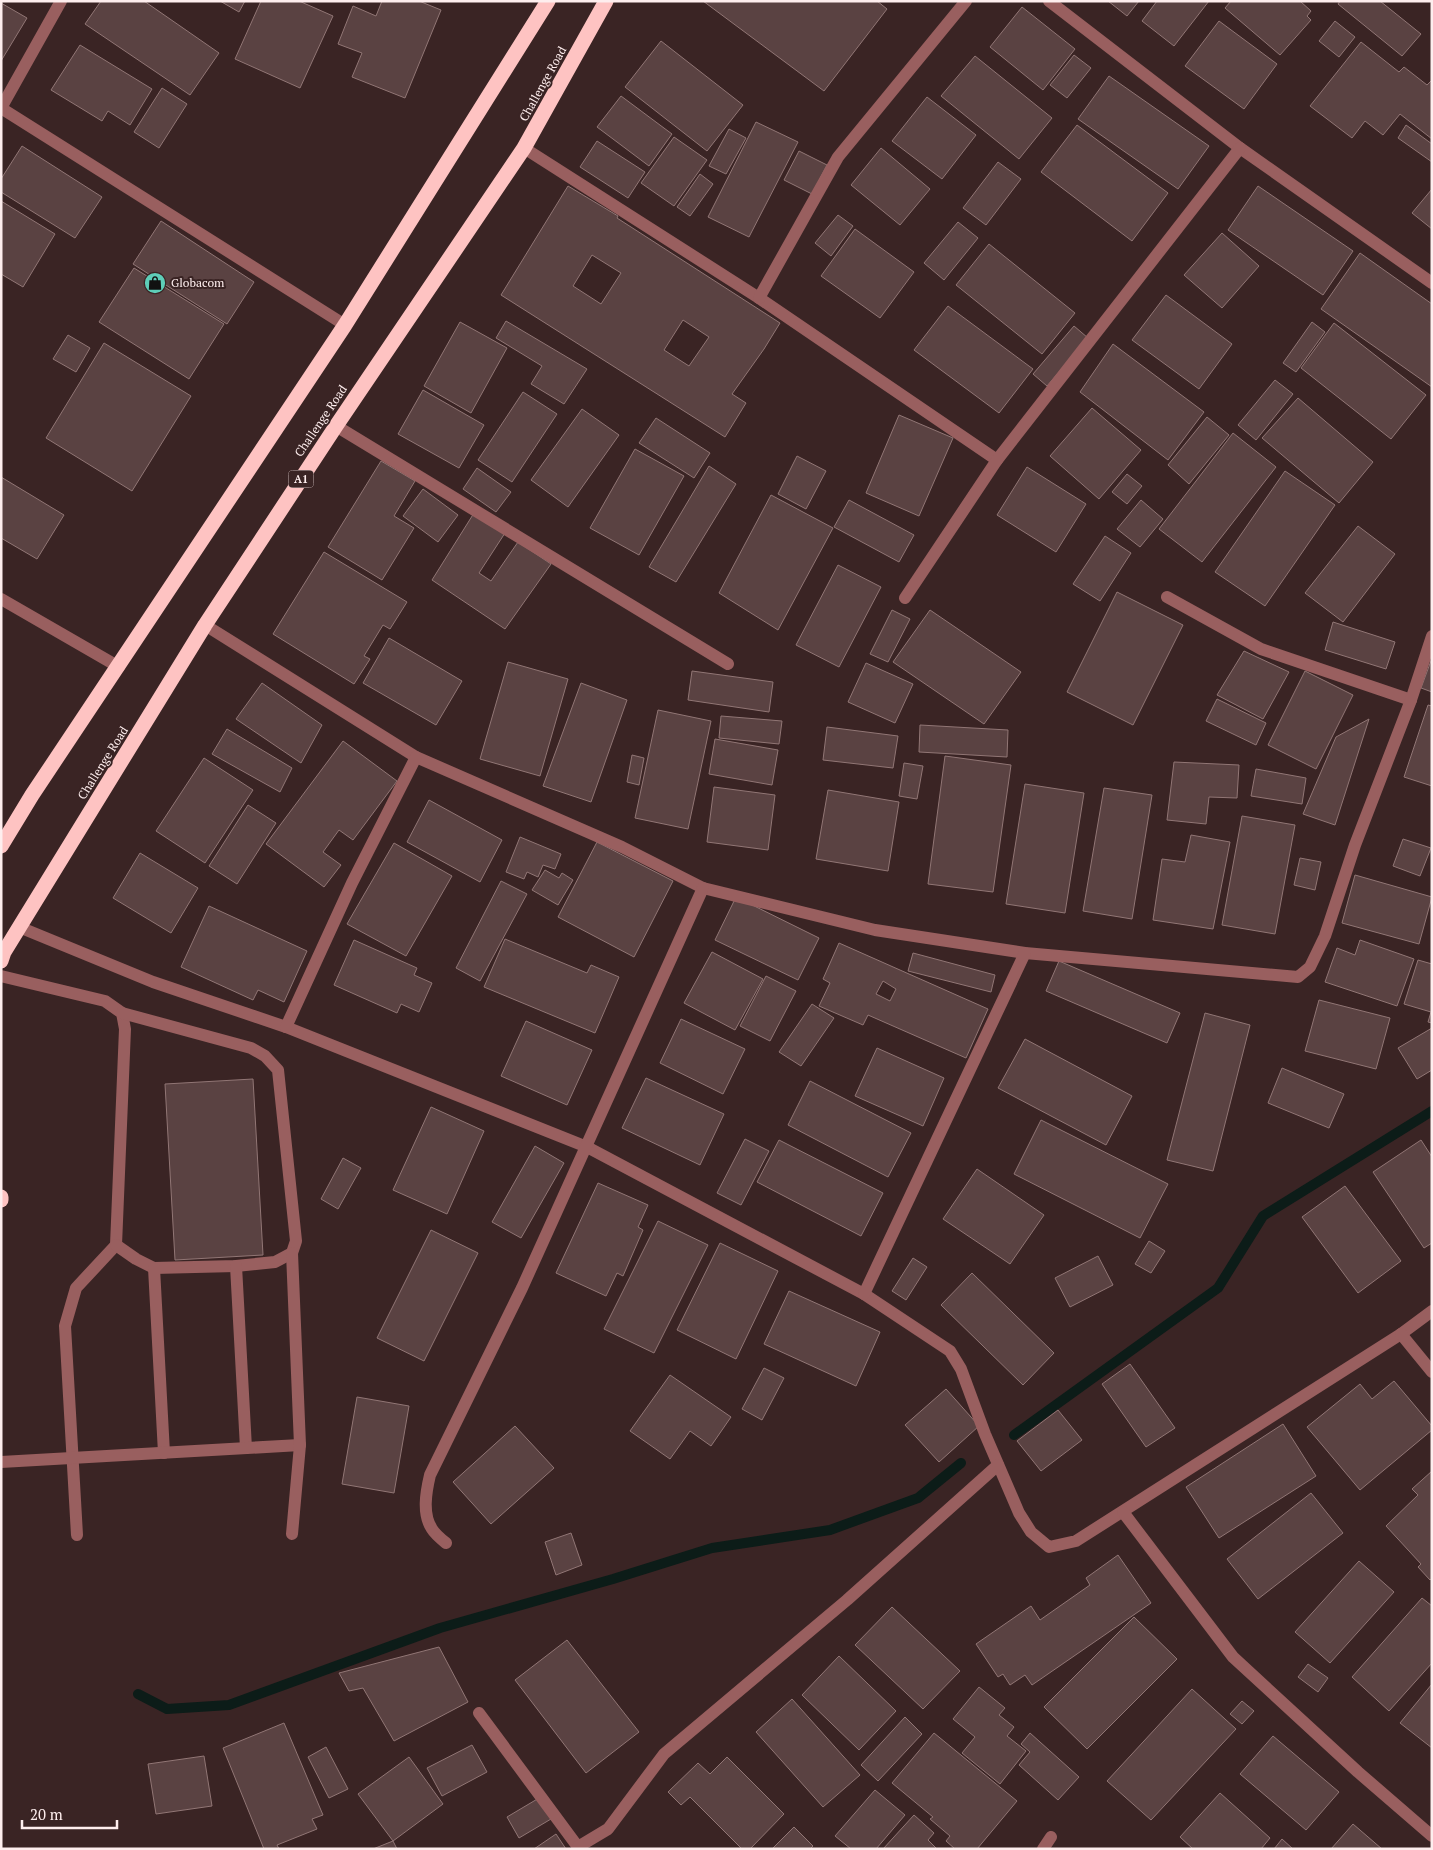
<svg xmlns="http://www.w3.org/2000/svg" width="1433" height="1850" font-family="'PT Serif',serif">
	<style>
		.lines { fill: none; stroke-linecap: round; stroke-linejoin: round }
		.stream { stroke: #0c1c18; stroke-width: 10 }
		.building { fill: #5a4242; stroke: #917675; fill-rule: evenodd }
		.lane { stroke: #995f5f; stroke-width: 12 }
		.street { stroke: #995f5f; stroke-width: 12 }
		.highway { stroke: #fec3c2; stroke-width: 15 }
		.labels { text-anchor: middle; stroke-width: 4; stroke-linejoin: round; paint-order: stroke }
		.shield { fill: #3a2424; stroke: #c3b1b1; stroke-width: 1 }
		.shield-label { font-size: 11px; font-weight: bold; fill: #feeeee }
		.street-label { font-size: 12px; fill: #feeeee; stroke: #3a2424 }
		.poi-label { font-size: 12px; fill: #feeeee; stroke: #3a2424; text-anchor: start }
	</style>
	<rect width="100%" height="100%" fill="#3a2424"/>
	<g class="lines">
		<!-- stream -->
		<g class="stream">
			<path d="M1014,1435l204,-147 45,-72 169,-105"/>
			<path d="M138,1694l29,15 62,-4 211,-77 173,-49 99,-31 118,-18 88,-32 43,-35"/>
		</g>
	</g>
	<!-- building -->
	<g class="building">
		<path d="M101,1h43l75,52 -29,42 -105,-71z"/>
		<path d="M220,1h25l-6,11z"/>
		<path d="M261,1h38l34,15 -33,72 -65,-29z"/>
		<path d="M382,1h37l22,9 -36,88 -53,-21 10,-24 -24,-9 15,-38 23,10z"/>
		<path d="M703,1h174l10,8 -63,82z"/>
		<path d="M1108,1h31l-12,15z"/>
		<path d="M1157,1h52l-35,45 -32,-25z"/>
		<path d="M1231,1h69l11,10 -4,5 4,4 -31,35 -55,-47z"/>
		<path d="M1340,1h40l41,33 -19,22 -64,-52z"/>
		<path d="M1,3l26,15 -26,43z"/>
		<path d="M1022,7l53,42 -32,41 -53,-43z"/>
		<path d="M1219,21l58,43 -33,45 -59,-43z"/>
		<path d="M1335,21l20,16 -16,20 -20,-16z"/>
		<path d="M661,41l82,64 -36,46 -82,-64z"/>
		<path d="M1361,42l38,30 5,-5 23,18 5,-5v59l-32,-25 -17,21 -18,-14 -13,17 -42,-32z"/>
		<path d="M80,45l72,44 -22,36 -22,-14 -6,10 -51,-31z"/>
		<path d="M1074,55l17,13 -24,30 -17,-13z"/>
		<path d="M975,56l77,62 -33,41 -78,-63z"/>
		<path d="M1109,76l100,70 -31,43 -100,-70z"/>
		<path d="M162,88l25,16 -28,44 -25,-16z"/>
		<path d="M621,96l51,38 -23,32 -52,-39z"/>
		<path d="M927,97l49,38 -34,44 -50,-38z"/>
		<path d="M756,122l42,20 -49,95 -41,-20z"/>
		<path d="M1077,125l91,68 -36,48 -91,-69z"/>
		<path d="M1406,125l26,19v18l-34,-24z"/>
		<path d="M729,129l17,9 -20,36 -17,-8z"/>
		<path d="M674,137l33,23 -33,46 -33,-23z"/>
		<path d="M597,141l48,31 -17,26 -48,-31z"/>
		<path d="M22,146l80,51 -27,41 -74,-46v-13z"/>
		<path d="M881,148l49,41 -30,36 -49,-40z"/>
		<path d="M799,151l28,14 -15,29 -28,-14z"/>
		<path d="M998,162l23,17 -35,46 -23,-17z"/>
		<path d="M700,174l13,10 -23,32 -13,-9z"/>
		<path d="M568,186l50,30 -1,2 163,105 -16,26 -32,45 14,9 -21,34 -224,-142zM592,255l29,18 -20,31 -28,-18zM683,320l26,17 -20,29 -25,-16z"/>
		<path d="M1258,186l95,65 -30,44 -95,-65z"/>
		<path d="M1432,189v40l-20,-16z"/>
		<path d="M1,201l54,33 -32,53 -22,-13z"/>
		<path d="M838,215l15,11 -22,30 -16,-13z"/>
		<path d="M161,221l93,61 -27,42 -94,-60z"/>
		<path d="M958,222l20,16 -34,42 -20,-17z"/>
		<path d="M855,229l59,43 -34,46 -59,-42z"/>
		<path d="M1222,233l37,33 -37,42 -38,-33z"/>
		<path d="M989,244l86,69 -33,41 -86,-69z"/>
		<path d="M1360,253l72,51v83l-111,-78z"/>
		<path d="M134,268l90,56 -35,55 -90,-57z"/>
		<path d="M1166,295l66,49 -33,45 -67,-49z"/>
		<path d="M948,306l85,63 -34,44 -85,-63z"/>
		<path d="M506,321l81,48 -23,35 -33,-20 11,-18 -46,-28z"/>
		<path d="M460,322l47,26 -36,65 -47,-27z"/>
		<path d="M1312,322l13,10 -29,40 -13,-9z"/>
		<path d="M1334,323l92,72 -35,44 -90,-71z"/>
		<path d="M1074,326l14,12 -41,48 -14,-12z"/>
		<path d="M68,335l22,13 -14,24 -23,-13z"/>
		<path d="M104,343l87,53 -59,95 -86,-53z"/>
		<path d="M1113,344l91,68 -36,48 -88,-68z"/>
		<path d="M1275,380l18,14 -37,46 -18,-15z"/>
		<path d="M423,390l61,35 -25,43 -61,-34z"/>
		<path d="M523,392l34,22 -45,68 -34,-22z"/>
		<path d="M1298,398l75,64 -34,41 -77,-65z"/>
		<path d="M1092,408l49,42 -42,49 -49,-43z"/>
		<path d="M582,409l37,26 -51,72 -37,-27z"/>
		<path d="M899,415l54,23 -34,78 -53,-23z"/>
		<path d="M1207,417l22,18 -40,49 -21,-19z"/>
		<path d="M656,418l54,35 -16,25 -55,-35z"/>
		<path d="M1233,433l43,34 -74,95 -43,-33z"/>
		<path d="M635,449l49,27 -45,79 -49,-27z"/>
		<path d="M797,456l29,15 -20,38 -28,-15z"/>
		<path d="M381,461l34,20 -21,35 20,12 -32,52 -54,-33z"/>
		<path d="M709,466l27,18 -60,98 -27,-15z"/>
		<path d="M1027,467l59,37 -30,48 -59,-37z"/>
		<path d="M477,468l34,24 -15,20 -33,-23z"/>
		<path d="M1285,471l50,34 -70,101 -50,-34z"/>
		<path d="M1127,474l15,12 -15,18 -15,-12z"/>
		<path d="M1,477l63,38 -27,44 -36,-21z"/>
		<path d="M423,489l35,26 -20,27 -35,-26z"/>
		<path d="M771,495l62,33 -55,102 -59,-37z"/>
		<path d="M849,500l65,35 -15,27 -65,-35z"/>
		<path d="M1141,500l22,19 -23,28 -23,-18z"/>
		<path d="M474,513l31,20 -26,40 12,8 27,-39 33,22 -46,65 -73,-49z"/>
		<path d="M1358,526l37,28 -52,68 -38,-29z"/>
		<path d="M1105,536l26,17 -31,48 -27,-17z"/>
		<path d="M324,552l83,50 -17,27 -7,-4 -19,31 6,3 -16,25 -81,-50z"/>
		<path d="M838,565l43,22 -42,80 -43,-22z"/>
		<path d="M1117,592l66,33 -50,100 -66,-33z"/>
		<path d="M892,610l18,9 -22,43 -18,-8z"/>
		<path d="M930,610l91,62 -37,52 -91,-62z"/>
		<path d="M1333,622l62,20 -9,27 -61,-19z"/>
		<path d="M389,638l73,43 -26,44 -73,-42z"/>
		<path d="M1244,651l45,21 -26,47 -46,-24z"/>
		<path d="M1432,658v34l-11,-4z"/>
		<path d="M508,662l60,17 -28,97 -60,-17z"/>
		<path d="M866,663l47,21 -18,39 -47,-21z"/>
		<path d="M692,671l81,11 -4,30 -81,-12z"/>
		<path d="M1305,671l48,24 -37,74 -48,-24z"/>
		<path d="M262,683l60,42 -21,38 -65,-44z"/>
		<path d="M581,683l46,17 -36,102 -48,-16z"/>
		<path d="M1217,699l49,24 -10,22 -50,-24z"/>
		<path d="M1428,705l4,1v80l-28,-9z"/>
		<path d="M658,710l53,11 -23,108 -53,-11z"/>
		<path d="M721,716l61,5 -3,23 -60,-6z"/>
		<path d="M1369,719l-34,106 -32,-11 33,-77z"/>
		<path d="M920,725l88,5 -1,27 -88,-5z"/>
		<path d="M827,727l71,9 -5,32 -70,-8z"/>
		<path d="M227,729l65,39 -12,24 -68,-38z"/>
		<path d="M715,739l63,11 -6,35 -63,-11z"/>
		<path d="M343,741l54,40 -44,59 -14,-10 -16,22 18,13 -17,22 -58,-43z"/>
		<path d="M632,755l12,3 -5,27 -12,-3z"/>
		<path d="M945,756l66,9 -18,127 -65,-8z"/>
		<path d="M204,758l49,32 -48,73 -49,-32z"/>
		<path d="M1174,762l65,3 -2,33 -28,-1 -3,27 -39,-4z"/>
		<path d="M904,763l19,3 -6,33 -18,-3z"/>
		<path d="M1256,769l50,9 -4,26 -51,-8z"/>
		<path d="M1025,784l59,9 -19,120 -59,-9z"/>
		<path d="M714,787l61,8 -7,55 -61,-8z"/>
		<path d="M1104,788l48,7 -20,124 -49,-8z"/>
		<path d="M828,790l71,12 -11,69 -72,-12z"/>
		<path d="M429,800l73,40 -22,42 -73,-40z"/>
		<path d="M248,805l28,18 -39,61 -28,-18z"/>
		<path d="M1242,816l53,9 -20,109 -53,-9z"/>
		<path d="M1191,835l39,7 -17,87 -60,-9 9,-61 23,3z"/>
		<path d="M520,837l41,17 -6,15 -12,-4 -5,12 -11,-5 -3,7 -18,-7z"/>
		<path d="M1403,839l28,9 -11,28 -27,-10z"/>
		<path d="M597,842l76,39 -39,76 -76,-40z"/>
		<path d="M394,843l58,33 -46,80 -59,-32z"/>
		<path d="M140,853l58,35 -27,45 -58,-35z"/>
		<path d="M1300,858l21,4 -6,28 -21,-5z"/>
		<path d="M545,870l14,8 3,-5 11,7 -15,25 -26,-15z"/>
		<path d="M1355,875l77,22 -13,47 -77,-21z"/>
		<path d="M501,881l26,13 -47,87 -24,-13z"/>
		<path d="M736,897l83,41 -21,42 -83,-40z"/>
		<path d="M209,906l98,45 -23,51 -26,-12 -5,10 -72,-33z"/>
		<path d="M505,939l82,34 4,-8 28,12 -24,56 -111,-46z"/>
		<path d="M354,940l63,28 -3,7 18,8 -13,29 -18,-8 -4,9 -63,-28z"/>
		<path d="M1360,940l54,19 -17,47 -72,-24 12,-34 18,7z"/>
		<path d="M839,943l149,66 -22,49 -98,-43 -5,10 -44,-19 11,-23 -7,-4zM883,981l13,8 -6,12 -14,-7z"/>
		<path d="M712,952l51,27 -28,51 -51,-27z"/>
		<path d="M913,953l82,22 -4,17 -83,-21z"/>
		<path d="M1418,960l14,4v59l-4,-1 3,-10 -27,-8z"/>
		<path d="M1059,961l121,52 -13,30 -121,-52z"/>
		<path d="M766,976l30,15 -26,50 -30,-15z"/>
		<path d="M1319,1000l71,18 -14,51 -71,-18z"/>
		<path d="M812,1004l22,14 -33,48 -22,-14z"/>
		<path d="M1205,1013l45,12 -37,146 -46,-11z"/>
		<path d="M681,1019l64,30 -22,45 -63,-31z"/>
		<path d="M526,1021l66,29 -25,55 -66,-29z"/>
		<path d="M1432,1028v42l-15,9 -19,-31z"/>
		<path d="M1025,1039l107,57 -26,49 -108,-57z"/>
		<path d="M877,1048l67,30 -21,48 -68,-30z"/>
		<path d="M1282,1068l62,26 -15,34 -61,-25z"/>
		<path d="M646,1078l78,36 -24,51 -78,-37z"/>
		<path d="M253,1079l10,176 -88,5 -10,-176z"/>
		<path d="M810,1081l101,52 -23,44 -100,-52z"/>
		<path d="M431,1107l53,24 -37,83 -54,-24z"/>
		<path d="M1041,1120l127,64 -28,54 -126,-64z"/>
		<path d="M745,1139l24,12 -28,54 -24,-12z"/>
		<path d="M779,1140l104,53 -22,43 -104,-54z"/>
		<path d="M1421,1140l11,17v86l-8,5 -51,-76z"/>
		<path d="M535,1146l29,17 -43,75 -29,-16z"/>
		<path d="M343,1158l18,10 -23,41 -17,-10z"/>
		<path d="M977,1169l67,46 -34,49 -67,-45z"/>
		<path d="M598,1183l50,22 -10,22 5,3 -20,46 -6,-3 -11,23 -50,-23z"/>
		<path d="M1345,1186l56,75 -43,32 -56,-76z"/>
		<path d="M658,1221l50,24 -54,108 -50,-24z"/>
		<path d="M431,1230l47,23 -54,108 -47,-23z"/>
		<path d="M1149,1241l16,10 -14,22 -16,-9z"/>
		<path d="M720,1243l58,28 -42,88 -59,-29z"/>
		<path d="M1098,1256l15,29 -43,22 -15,-29z"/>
		<path d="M913,1258l14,9 -21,33 -14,-9z"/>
		<path d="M972,1273l82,80 -31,32 -82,-80z"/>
		<path d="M789,1291l91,41 -24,54 -92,-42z"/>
		<path d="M1130,1364l45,64 -29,19 -44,-63z"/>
		<path d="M764,1368l20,10 -22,42 -20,-11z"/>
		<path d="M670,1375l61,42 -20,29 -21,-15 -20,28 -40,-28z"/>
		<path d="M1394,1381l38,45v4l-72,60 -53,-63 53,-43 12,15z"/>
		<path d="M946,1389l33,37 -40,36 -34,-37z"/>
		<path d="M357,1397l52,9 -15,87 -52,-9z"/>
		<path d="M1058,1410l24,30 -41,31 -24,-30z"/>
		<path d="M1283,1424l33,52 -97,62 -33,-51z"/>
		<path d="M515,1426l39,42 -63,56 -38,-42z"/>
		<path d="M1432,1471v107l-2,2 -12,-13 3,-3 -35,-38 32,-31 -6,-6z"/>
		<path d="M1311,1493l32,40 -85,66 -31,-40z"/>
		<path d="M571,1533l11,32 -26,10 -11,-33z"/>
		<path d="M1118,1555l33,48 -119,82 -7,-10 -15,10 -7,-11 -5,3 -22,-33 55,-38 9,14 50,-35 -4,-7z"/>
		<path d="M1359,1561l35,31 -64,71 -35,-31z"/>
		<path d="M1422,1598l10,8v57l-43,48 -37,-34z"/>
		<path d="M892,1607l68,64 -37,38 -68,-64z"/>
		<path d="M1134,1617l43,42 -90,90 -43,-42z"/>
		<path d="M567,1640l72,92 -53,41 -71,-93z"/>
		<path d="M439,1647l29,55 -74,39 -31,-53 -14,3 -10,-18z"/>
		<path d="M839,1656l57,55 -37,39 -57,-55z"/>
		<path d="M1308,1664l20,14 -10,14 -20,-15z"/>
		<path d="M1432,1684v64l-32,-25z"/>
		<path d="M979,1687l26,21 -6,7 15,12 -7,9 19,15 -26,33 -38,-31 13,-16 -22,-18z"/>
		<path d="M1192,1689l44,40 -85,91 -44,-39z"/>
		<path d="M792,1699l68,76 -37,32 -67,-75z"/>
		<path d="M1242,1701l12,10 -12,13 -12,-10z"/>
		<path d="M905,1717l17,17 -44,47 -17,-16z"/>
		<path d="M284,1723l39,92 -11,4 5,10 -40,16 2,4h-15l-41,-101z"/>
		<path d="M934,1733l83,68 -40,48h-22l-9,-8 4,-5 -20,-17 3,-2 -41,-34z"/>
		<path d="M1030,1733l49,44 -21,23 -39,-35 11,-13 -9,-8z"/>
		<path d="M1273,1736l66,56 -33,38 -66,-56z"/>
		<path d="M472,1745l15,27 -45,24 -15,-28z"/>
		<path d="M326,1747l22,42 -19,9 -21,-41z"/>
		<path d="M204,1756l8,50 -56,8 -8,-50z"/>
		<path d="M409,1757l34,47 -50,37 -35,-47z"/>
		<path d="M727,1757l57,57 -34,35h-8l-52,-52 -9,8 -13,-13 30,-29 12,11z"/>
		<path d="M875,1790l30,25 -29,34h-25l-16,-13z"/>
		<path d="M1220,1793l50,45 -9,11h-68l-13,-12z"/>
		<path d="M539,1798l12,21 -32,19 -12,-21z"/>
		<path d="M914,1815l20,18 -6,7 9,9h-54z"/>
		<path d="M1353,1824l29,25h-51z"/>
		<path d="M794,1827l19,19 -3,3h-38z"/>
		<path d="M556,1834l10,15h-32z"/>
		<path d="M1282,1839l11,10h-19z"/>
		<path d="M393,1841l4,8h-24z"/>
	</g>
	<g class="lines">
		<!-- lane -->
		<g class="lane">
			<path d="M1167,597l94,52 150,51"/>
			<path d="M1,599l118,68"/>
			<path d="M1,976l104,25 17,12 3,16 -9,216 -40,43 -11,38 12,209"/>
			<path d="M116,1245l20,14 18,9 82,-2 39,-4 17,-9 4,-12 -18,-171 -13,-14 -14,-8 -129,-35"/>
			<path d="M236,1266l10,182"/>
			<path d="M154,1268l10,185"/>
			<path d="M1,1462l299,-17"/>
			<path d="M292,1534l8,-89 -8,-192"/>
			<path d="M1043,1849l8,-12"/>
		</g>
		<!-- street -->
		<g class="street">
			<path d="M1049,1l191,147 192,135"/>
			<path d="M1,108l344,217"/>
			<path d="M1,108l60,-107"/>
			<path d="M524,148l235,150 238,162"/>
			<path d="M759,298l79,-141 128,-156"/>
			<path d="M336,426l392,238"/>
			<path d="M905,598l92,-138 243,-312"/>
			<path d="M205,625l211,132 206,90 81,41 172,42 150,23 273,24 12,-10 15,-31 30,-91 56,-145 21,-64"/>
			<path d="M19,927l134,55 133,45 301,120 277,147 86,57 11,18 24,65 34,79 12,19 18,15 27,-6 325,-207 31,-23"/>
			<path d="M286,1027l66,-144 64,-126"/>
			<path d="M864,1294l161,-341"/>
			<path d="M1401,1334l31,38"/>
			<path d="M1123,1512l110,145 125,115 74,64"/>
			<path d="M446,1543c-5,-4 -11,-9 -14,-14 -10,-15 -6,-37 -2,-54l92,-187 181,-400"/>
			<path d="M479,1713l99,134"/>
			<path d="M579,1849l-1,-2 30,-18 56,-75 183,-154 151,-135"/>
		</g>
		<!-- highway -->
		<g class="highway">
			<path d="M1,846l31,-51 313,-470 203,-324"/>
			<path d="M1,961l3,-9 201,-327 131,-199 188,-278 82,-147"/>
			<path d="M1,1197v3"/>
		</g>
	</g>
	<!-- icons -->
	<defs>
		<g id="shop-disc" transform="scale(1.125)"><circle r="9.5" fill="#5eceb8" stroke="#3a2424"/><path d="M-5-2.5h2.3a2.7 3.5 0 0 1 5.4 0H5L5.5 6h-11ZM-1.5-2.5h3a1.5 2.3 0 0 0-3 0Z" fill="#111"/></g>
	</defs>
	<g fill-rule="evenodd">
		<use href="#shop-disc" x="155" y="283"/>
	</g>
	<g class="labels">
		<!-- shield labels -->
		<rect class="shield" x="288.5" y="470.5" width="25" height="17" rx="4"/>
		<g class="shield-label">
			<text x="301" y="483">A1</text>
		</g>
		<!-- street labels -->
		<g class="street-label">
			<text transform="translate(543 84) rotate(-61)" y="4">Challenge Road</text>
			<text transform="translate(321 421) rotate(-56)" y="4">Challenge Road</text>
			<text transform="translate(103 763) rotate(-58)" y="4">Challenge Road</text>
		</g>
		<!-- poi labels -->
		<g class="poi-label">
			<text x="171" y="287">Globacom</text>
		</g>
	</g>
	<!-- border -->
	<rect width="1433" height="1850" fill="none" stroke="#feeeee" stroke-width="5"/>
	<!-- scale -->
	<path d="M22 1820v8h95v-8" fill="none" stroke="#feeeee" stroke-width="2.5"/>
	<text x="30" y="1820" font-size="15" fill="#feeeee" stroke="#3a2424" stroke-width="4" paint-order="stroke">20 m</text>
</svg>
